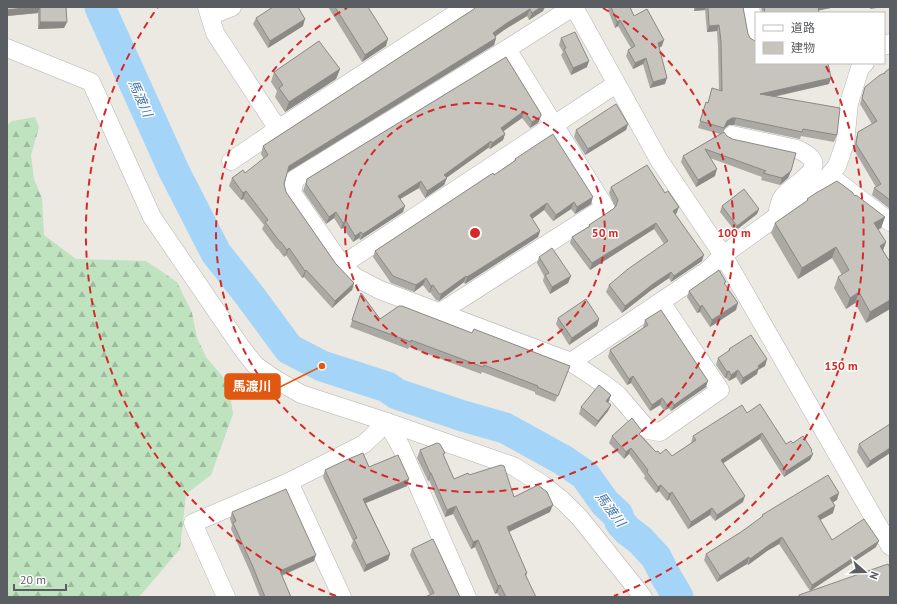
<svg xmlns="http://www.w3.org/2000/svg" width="897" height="604" font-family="'PT Sans','Noto Sans JP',sans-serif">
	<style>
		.forest { fill: url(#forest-firs) }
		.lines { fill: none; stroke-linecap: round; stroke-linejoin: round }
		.river { stroke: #a4d4f8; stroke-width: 31 }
		.minor-casing { stroke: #b2b4b8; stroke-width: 19 }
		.minor { stroke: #fff; stroke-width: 18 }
		.wall { fill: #aba9a3 }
		.shaded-wall { fill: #8b8985 }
		.building { fill: #c7c4be; stroke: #8b8985 }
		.ring { fill: none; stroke: #d62828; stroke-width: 2; stroke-dasharray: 7 5 }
		.labels { text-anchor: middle; stroke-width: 3; stroke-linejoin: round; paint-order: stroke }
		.water-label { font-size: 13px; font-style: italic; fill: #4475a8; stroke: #fff }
		.centre { fill: #d62828; stroke: #fff; stroke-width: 2 }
		.ring-label { font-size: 12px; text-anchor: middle; font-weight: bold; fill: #d62828; stroke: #fff; stroke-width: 3; stroke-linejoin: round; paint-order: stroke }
		.leader { fill: none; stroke: #e15910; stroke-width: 1.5 }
		.callout-dot { fill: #e15910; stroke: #fff; stroke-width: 1.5 }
		.callout { fill: #e15910; stroke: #e15910; stroke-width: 1.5 }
		.callout-label { font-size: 13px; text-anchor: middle; font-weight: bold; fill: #fff }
	</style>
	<defs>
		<pattern id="forest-firs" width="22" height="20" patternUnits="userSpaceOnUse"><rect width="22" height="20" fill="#bfe2bf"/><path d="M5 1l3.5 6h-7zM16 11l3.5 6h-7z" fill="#9eba9f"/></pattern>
	</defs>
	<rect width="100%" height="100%" fill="#ebe9e1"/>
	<!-- forest -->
	<path class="forest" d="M35,117l4,10 -8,28 3,24 8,19 2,37 32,24 70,2 31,21 15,31 5,25 9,19 17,20 7,18 3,19 -22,61 -25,19 -6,55 -41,48h-132v-472l5,-4z"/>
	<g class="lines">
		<!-- river -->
		<path class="river" d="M100,7l3,7 71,157 42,82 34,43 39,53 33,17 65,21 10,7 66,22 42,12 58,32 22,15 20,28 13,12 2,7 7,8 13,10 16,17 9,18 13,22"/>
		<!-- minor casing -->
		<g class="minor-casing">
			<g id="minor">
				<path d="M207,7l8,26 63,96"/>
				<path d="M573,7l-66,42 -212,130 -3,14 50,72 13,12 25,13 191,72 137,-92 15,-15 99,-71 15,-18 8,-23 4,-40 11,-35 5,-5"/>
				<path d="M574,7l85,153 64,95 167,291"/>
				<path d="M750,7l6,31"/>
				<path d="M210,16l22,-9"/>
				<path d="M884,46l6,-3"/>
				<path d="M7,48l84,34 61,135 89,130 14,18 20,14 26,15 86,28 126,44 29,18 21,17 17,17 63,79"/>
				<path d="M732,135l65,14c40,18 -4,33 -15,49 -3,5 -4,12 -5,19"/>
				<path d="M231,161l47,-32 188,-122"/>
				<path d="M834,179l56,43"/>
				<path d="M342,265l274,-181"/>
				<path d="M439,313l166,-106 -98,-158"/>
				<path d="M571,362l30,20 17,13 30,35 12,2 60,-42 -59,-88"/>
				<path d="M289,482l53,115"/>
				<path d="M226,597l-33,-74 96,-41 75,-38 23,-22 14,25 66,150"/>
			</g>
		</g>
		<!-- minor -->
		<use href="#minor" class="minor"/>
	</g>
	<!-- wall -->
	<g class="wall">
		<path d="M7,7h59l1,15 -3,6 -26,1v-16l-31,3z"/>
		<path d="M328,7h40l18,39 -24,16z"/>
		<path d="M545,7l-2,4 -14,9 -2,-4 -23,14 -9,7 1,1 -2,7 -207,128 -3,11 2,8 50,72 18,19 -2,7 -20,18 -28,-31 -2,1 -16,-23 -2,2 -6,-8h-1l-15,-20 2,-4 -21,-26 -2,1 -12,-14 3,-8 13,-5 19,-14 -3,-5 2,-8 211,-137z"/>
		<path d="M609,7h21l4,9 28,30 -3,2 6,36 -15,4 -7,-24 -10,5 -7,-13 2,-6 3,-2 -13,-22 -3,2 -7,-18z"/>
		<path d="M694,7h49l5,27 2,4 5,3 74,43 -55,13 63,38 -3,7 -33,-6 -1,3 -66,-14h-5l-4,3 -3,5 5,3 64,35 -3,7 -8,7 -19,-5 1,-3 -52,-19 5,18 -19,11 -15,-25 2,-6 37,-22 -22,-6 8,-26 2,1 4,-15 7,3 -1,-44 -1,-16 -10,1 -2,-22 -11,1z"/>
		<path d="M761,7h75l-17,3v3h-57z"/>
		<path d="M256,18l47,8 -35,22 -15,-24z"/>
		<path d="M561,38l26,29 -16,8 -10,-20 2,-3 -4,-7z"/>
		<path d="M506,57l35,57 -3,9 -8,5 -8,-10 -18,13 1,3 -2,6 -13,9 -2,-1 -42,30 -2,7 -19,13 -6,-10 -19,11 3,13 -43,28 -1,-2 -6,4 -10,-14 -2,1 -7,-11 -8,6 -23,-33 4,-12z"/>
		<path d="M890,68v141l-18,-14 2,-7 2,-1 -22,-37 2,-12 2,-6 14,-8 -12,-20 5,-17 19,-13 1,-2z"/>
		<path d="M340,69l-4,10 -51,33 -10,-15 2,-6 -6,-9 3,-10z"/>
		<path d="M628,124l-2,6 -41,25 -11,-18 2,-7z"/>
		<path d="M515,159l76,45 -16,10 -4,-5 -18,12 -9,-11 -12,9 8,12 -2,6 -73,47 -1,-2 -25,19 -3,-1 -6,-8 -1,1 -6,-8 -9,7 -23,-9 -18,-26 2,-6 119,-76 20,-14z"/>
		<path d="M611,187l54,6 14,14 -3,7h-1l27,47 -31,21 -2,-4 -19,13 -28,22 -16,-21 3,-7 55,-41 -10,-15 -64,41 -20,-27 2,-6 16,-10 1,-2 24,-16 2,-2 -6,-14z"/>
		<path d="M855,196l30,21 -4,11 -3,2 8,12 -3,8 7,12v47l-24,14 -11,-20 -9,6 -12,-21 4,-11 4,-2 -10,-17 -34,21 -27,-46 4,-10 32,-22v-2z"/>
		<path d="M722,206l37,3 -2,5 -22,17 -15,-19z"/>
		<path d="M539,257l32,19 -3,7 -18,11 -7,-13 1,-5 -7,-13z"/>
		<path d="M725,285l11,25 -26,17 -10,-15 -3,1 -10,-16 2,-6z"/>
		<path d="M361,293l19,26 92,14 98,33 -15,36 -20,-8v-2l-53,-20 -1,2 -72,-27 -1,2 -58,-22z"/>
		<path d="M558,318l41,1 -2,7 -28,19 -13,-21z"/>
		<path d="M645,320l61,67 -35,24 -2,-3 -5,3 -4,-6 -10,6 -19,-28 -4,2 -19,-28 2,-7 33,-22v-1z"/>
		<path d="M729,349l38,10 -2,7 -7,4 -1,4 -16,11 -5,-8 -7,4 -3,-3h-1l-9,-13 2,-7 10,-6z"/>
		<path d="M611,395l-3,7 3,3 -3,6 -13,16 -16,-13 2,-7z"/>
		<path d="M747,413l39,31 7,-1 18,9 2,2 -3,6 -26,17 -24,-38 -37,24 20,39 -28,19 -5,-6 -22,14 -19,-30 -2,2 -8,-10 -3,2 -12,-15 1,-2 -16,-22 -5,5 -15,-16 3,-7 29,-1 15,17 4,2 12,2 19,-13 2,-7z"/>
		<path d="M890,424v29l-23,15 -10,-16 2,-8z"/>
		<path d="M420,450l25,3 -2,3 11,23 15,-4 45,22 36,15 -41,19 18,42 -1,4 10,20h-36l-3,-4 -2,1 -20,-47 -4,2 -18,-35 -8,3 -16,-37 -1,1 -11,-23z"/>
		<path d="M369,467l38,19 -41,17 24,51 -2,6 -24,12 -13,-26 2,-5 -30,-64 2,-7z"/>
		<path d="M837,500l-4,2v11l-13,7 12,20 44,7 -66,44 -31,-47 -12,7 -19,14 -1,-1 -30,18 -13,-22 2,-6 35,-22 21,-15v-2z"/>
		<path d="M232,512l82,49 -32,15 9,21h-31l-9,-23 -20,-45 1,-4 -2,-6z"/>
		<path d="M412,549l48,48 -30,-2 -20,-40z"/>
	</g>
	<!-- shaded-wall -->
	<g class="shaded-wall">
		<path d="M33,7h7l-2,6 -31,3v-6z"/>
		<path d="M541,7h4l-2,4 -14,9 3,-7z"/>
		<path d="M696,7h10l-1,3 -11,1z"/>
		<path d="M817,7h19l-20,4z"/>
		<path d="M871,7h12l-13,2z"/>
		<path d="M530,9l-3,7 -23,14 -14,10 3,-7 14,-10z"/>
		<path d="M305,19l-2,7 -35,22 2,-7z"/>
		<path d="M620,20l-2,6 -3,2 2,-6z"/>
		<path d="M40,22h27l-3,6 -26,1z"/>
		<path d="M719,25l-2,6 -10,1 2,-6z"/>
		<path d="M496,38l-2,7 -208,128 3,-7z"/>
		<path d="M388,39l-2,7 -24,16 3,-7z"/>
		<path d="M664,40l-2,6 -7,4 3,-7z"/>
		<path d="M646,58l-3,6 -10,5 2,-6z"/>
		<path d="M589,61l-2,6 -16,8 2,-7z"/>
		<path d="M340,69l-4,10 -51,33 4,-10z"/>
		<path d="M667,78l-2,6 -15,4 3,-6z"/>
		<path d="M831,78l-2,6 -72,16 3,-6z"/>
		<path d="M524,111l-2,7 -23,16 2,-6z"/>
		<path d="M541,116l-3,7 -8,5 2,-6z"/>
		<path d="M732,118h4l-2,7h-5l-4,3 -3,6 5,-13z"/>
		<path d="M628,124l-2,6 -41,25 3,-6z"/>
		<path d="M505,134l-2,6 -13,9 2,-6z"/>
		<path d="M491,141l-3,7 -46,33 2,-6z"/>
		<path d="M717,169l-2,7 -19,11 2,-7z"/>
		<path d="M791,171l-3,7 -8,7 2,-7z"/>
		<path d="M447,178l-3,7 -19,13 2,-7z"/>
		<path d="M421,181l-2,7 -24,14 3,-6z"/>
		<path d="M246,191l-3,8 -2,1 2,-7z"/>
		<path d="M593,197l-2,7 -16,10 2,-7z"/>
		<path d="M574,202l-3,7 -18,12 3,-6z"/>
		<path d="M547,203l-3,7 -16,12 2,-7z"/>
		<path d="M405,206l-2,6 -43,28 3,-6z"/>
		<path d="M679,207l-3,7 -5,3 2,-6z"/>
		<path d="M759,209l-2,5 -22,17 2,-5z"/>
		<path d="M336,212l-2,6 -8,6 3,-7z"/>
		<path d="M885,217l-4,11 -11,6 4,-11z"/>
		<path d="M346,221l-3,7 -2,1 2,-6z"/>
		<path d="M656,223l-2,6 -64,41 2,-7z"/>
		<path d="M540,231l-2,6 -73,47 2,-7z"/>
		<path d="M361,232l-2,6 -6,4 2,-6z"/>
		<path d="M886,242l-4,11 -2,-7z"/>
		<path d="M836,247l-4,11 -34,21 4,-11z"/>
		<path d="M289,248l-3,7 -2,2 3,-7z"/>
		<path d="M704,255l-2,6 -31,21 3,-6z"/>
		<path d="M306,270l-2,7 -2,1 3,-7z"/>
		<path d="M671,272l-2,6 -19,13 -28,22 3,-7 28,-22z"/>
		<path d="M466,276l-2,6 -25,19 2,-7z"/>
		<path d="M571,276l-3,7 -18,11 2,-7z"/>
		<path d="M426,278l-3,7 -9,7 2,-7z"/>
		<path d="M354,283l-2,7 -20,18 3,-7z"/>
		<path d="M433,285l-3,7 -1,1 2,-7z"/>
		<path d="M859,292l-4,11 -9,6 4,-11z"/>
		<path d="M890,300v9l-24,14 4,-11z"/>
		<path d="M738,303l-2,7 -26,17 2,-7z"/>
		<path d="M702,305l-2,7 -3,1 3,-6z"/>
		<path d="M599,319l-2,7 -28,19 3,-7z"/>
		<path d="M767,359l-2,7 -7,4 -1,4 -16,11 2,-7 15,-12z"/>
		<path d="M738,370l-2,7 -7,4 2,-6z"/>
		<path d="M729,371l-3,7h-1l2,-6z"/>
		<path d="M633,376l-2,7 -4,2 2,-6z"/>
		<path d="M708,381l-2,6 -35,24 3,-6z"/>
		<path d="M611,395l-2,6 -5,6 2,-6z"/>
		<path d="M662,398l-2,7 -10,6 2,-6z"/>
		<path d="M672,401l-3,7 -5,3 3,-6z"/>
		<path d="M611,405l-3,6 -13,16 3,-6z"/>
		<path d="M762,433l-2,6 -41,27 2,-6z"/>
		<path d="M631,448l-2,6 -5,5 2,-7z"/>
		<path d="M890,448v5l-23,15 3,-7z"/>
		<path d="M812,450l-2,6 3,-2 -3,6 -26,17 2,-6z"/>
		<path d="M430,473h1l-2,7 -1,1z"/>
		<path d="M409,479l-2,7 -46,19 2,-6z"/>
		<path d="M661,485l-2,6 -3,2 2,-6z"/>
		<path d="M672,492l-3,7 -2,2 2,-7z"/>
		<path d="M839,493l-2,7 -9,5 2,-7z"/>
		<path d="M745,496l-2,6 -28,19 2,-6z"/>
		<path d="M553,505l-3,7 -45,22 2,-7z"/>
		<path d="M456,506l-3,8 -8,3 2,-7z"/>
		<path d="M835,506l-2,7 -18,10 3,-7z"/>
		<path d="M712,508l-2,7 -22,14 3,-7z"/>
		<path d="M782,537l-3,7 -12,7 -19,14 2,-6 19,-14z"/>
		<path d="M478,540l-3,7 -4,2 2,-7z"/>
		<path d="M879,541l-3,6 -66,44 2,-6z"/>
		<path d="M390,554l-2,6 -24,12 2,-7z"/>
		<path d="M316,555l-2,6 -37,16 3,-6z"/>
		<path d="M749,557l-2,7 -30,18 3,-6z"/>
		<path d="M500,585l-3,8 -2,1 3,-8z"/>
	</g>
	<!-- building -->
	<g class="building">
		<path d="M7,7h26l-26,3z"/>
		<path d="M40,7h26l1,15h-27z"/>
		<path d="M273,7h25l7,12 -35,22 -14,-23z"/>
		<path d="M335,7h33l20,32 -23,16z"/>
		<path d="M476,7h65l-9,6 -2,-4 -23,14 -14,10 3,5 -207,128 -5,18 2,8 50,72 18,19 -19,18 -29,-31 -1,1 -16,-23 -2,2 -6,-8h-1l-15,-20 3,-2 -22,-29 -3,2 -11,-15 11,-8 2,3 23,-18 -5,-9 211,-137z"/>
		<path d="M611,7h19l4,9 13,-7 17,31 -6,3 9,35 -14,4 -7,-24 -11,5 -7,-13 7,-4 -15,-26 -3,2z"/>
		<path d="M708,7h35l5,27 2,4 5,3h1v22h72l3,15 -71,16 80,14 -3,27 -34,-6 -1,3 -66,-14h-4l-5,3 -3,7 -24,-7 6,-19 2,1 4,-15 10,3 -1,-50 -2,-16 -10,1z"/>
		<path d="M764,7h54l1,6h-54z"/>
		<path d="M575,32l14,29 -16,7 -9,-19 2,-1 -5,-10z"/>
		<path d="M319,41l21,28 -51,33 -10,-14 4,-3 -9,-13z"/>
		<path d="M506,57l35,57v2l-9,6 -8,-11 -23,17 4,6 -13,9 -1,-2 -47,34 3,3 -20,13 -6,-10 -23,15 7,10 -42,28 -2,-2 -6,4 -9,-15 -3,2 -7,-11 -7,5 -23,-33 1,-5z"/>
		<path d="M890,68v132l-16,-12 7,-4 -25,-40 2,-12 19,-11 -15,-23 3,-11 15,-12 5,-2v-1z"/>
		<path d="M616,104l12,20 -40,25 -12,-19z"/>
		<path d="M724,132l3,4 5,3 64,14 -5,18 -9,7 -19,-5 3,-2 -61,-22 12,20 -19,11 -15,-24z"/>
		<path d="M553,134l40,63 -16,10 -3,-5 -18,13 -9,-12 -17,12 10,16 -73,46 -1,-1 -25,18h-2l-6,-9 -2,1 -5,-8 -10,7 -23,-9 -18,-25 118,-78 1,2 22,-15 -1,-1z"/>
		<path d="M647,165l18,28 3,-2 11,16 -6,4 31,44 -30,21 -3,-4 -18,12 -28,22 -16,-21 19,-16 40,-28 -12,-18 -64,40 -20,-26 18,-11 -1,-1 24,-16 3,-3 2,-6 -7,-13z"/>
		<path d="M837,181l15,11 3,4 1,-1 29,22 -11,6 12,19 -6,4 10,16v38l-20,12 -11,-20 -9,6 -12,-21 11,-7 -13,-23 -34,21 -27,-45 33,-23 -1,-1 9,-6z"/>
		<path d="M744,189l15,20 -22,17 -15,-20z"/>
		<path d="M552,248l19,28 -19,11 -7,-12 4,-2 -10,-16z"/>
		<path d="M719,270l7,12 -2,1 14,20 -26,17 -10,-15 -2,2 -11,-16z"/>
		<path d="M361,293l19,26 19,-13h3l70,27 2,-4 96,37 -12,30 -21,-9 1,-1 -54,-21 -1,2 -72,-27v2l-59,-22z"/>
		<path d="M586,299l13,20 -27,19 -14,-20z"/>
		<path d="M661,310l47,71 -34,24 -2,-4 -5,4 -5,-7 -10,7 -19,-29 -4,3 -19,-29 38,-25 -3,-5z"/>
		<path d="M751,335l16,24 -9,7 1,2 -16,10 -5,-8 -7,5 -2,-4 -2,1 -9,-14 12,-8 -1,-1z"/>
		<path d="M599,385l12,10 -5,6 5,4 -13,16 -17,-14z"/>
		<path d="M760,404l26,40 5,-3 2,2 10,-7 9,14 -1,1 2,3 -27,17 -24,-38 -41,27 24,36 -28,19 -5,-7 -21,14 -19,-30 -3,2 -8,-9 -3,2 -11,-15 1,-2 -17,-22 -5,4 -14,-16 20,-18 10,13 -3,3 17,18 2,-1 2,3 6,-5 6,7 24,-16 -3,-4 49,-31 5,8z"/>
		<path d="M890,424v24l-20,13 -11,-17z"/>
		<path d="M437,443l3,1 5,9 -2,1 11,25 14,-6 1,2 32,-10 3,1 10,31 24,-12 9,7 6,13 -46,22 20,46 -2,1 11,23h-30l-6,-12 -2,1 -20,-46 -5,2 -17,-36 -9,4 -16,-37h-1l-10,-23z"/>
		<path d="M363,453l6,14 29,-12 11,24 -46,20 27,55 -24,11 -12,-26 3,-1 -32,-68 21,-10z"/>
		<path d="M828,475l11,18 -9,5 5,8 -17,10 14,24 32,-21 15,22 -67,44 -30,-48 -13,8 -19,14 -1,-2 -29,19 -14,-22 35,-22 22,-16 -1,-1z"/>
		<path d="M286,489l30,66 -36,16 11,26h-26l-12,-30 -20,-44 3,-2 -4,-9z"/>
		<path d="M433,539l27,58h-35l9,-4 -22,-44z"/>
		<path d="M888,564l2,4v29h-91v-2z"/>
	</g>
	<!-- distance rings -->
	<g class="ring">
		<circle cx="475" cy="233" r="130"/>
		<path d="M603 8A259 259 0 1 1 347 8"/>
		<path d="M336 596A389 389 0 0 1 158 7M826 66A389 389 0 0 1 614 596"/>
	</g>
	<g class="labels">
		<!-- water labels -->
		<g class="water-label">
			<text transform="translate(141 98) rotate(66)" y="5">馬渡川</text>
			<text transform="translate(611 509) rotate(53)" y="5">馬渡川</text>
		</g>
	</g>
	<circle cx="475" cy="233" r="6" class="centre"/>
	<g class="ring-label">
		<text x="605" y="237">50 m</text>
		<text x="734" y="237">100 m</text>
		<text x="841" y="370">150 m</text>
	</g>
	<!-- callouts -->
	<path class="leader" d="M322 366L280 387"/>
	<circle class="callout-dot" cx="322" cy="366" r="4"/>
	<rect class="callout" x="225" y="374" width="55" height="25" rx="4"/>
	<g class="callout-label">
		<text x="252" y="391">馬渡川</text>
	</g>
	<!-- border -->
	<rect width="897" height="604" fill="none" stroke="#5a5d61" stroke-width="16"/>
	<!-- legend -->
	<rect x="755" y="12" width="130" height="52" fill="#ffffff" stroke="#bdbec0"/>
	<rect x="763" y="25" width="20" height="6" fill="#ffffff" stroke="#bdbec0"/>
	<text x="791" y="32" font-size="12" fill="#5a5d61">道路</text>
	<rect x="763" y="42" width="20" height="12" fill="#c7c4be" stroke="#bdbec0"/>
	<text x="791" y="52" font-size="12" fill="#5a5d61">建物</text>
	<!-- north arrow -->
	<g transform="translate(865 572) rotate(110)" stroke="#ffffff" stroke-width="3" paint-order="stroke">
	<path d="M0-3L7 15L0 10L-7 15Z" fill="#5a5d61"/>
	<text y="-6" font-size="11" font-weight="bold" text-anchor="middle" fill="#5a5d61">N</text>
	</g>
	<!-- scale -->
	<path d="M14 584v6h52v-6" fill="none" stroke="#5a5d61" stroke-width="2"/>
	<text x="20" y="584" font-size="12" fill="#5a5d61" stroke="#ffffff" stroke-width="3" paint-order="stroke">20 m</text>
</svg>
